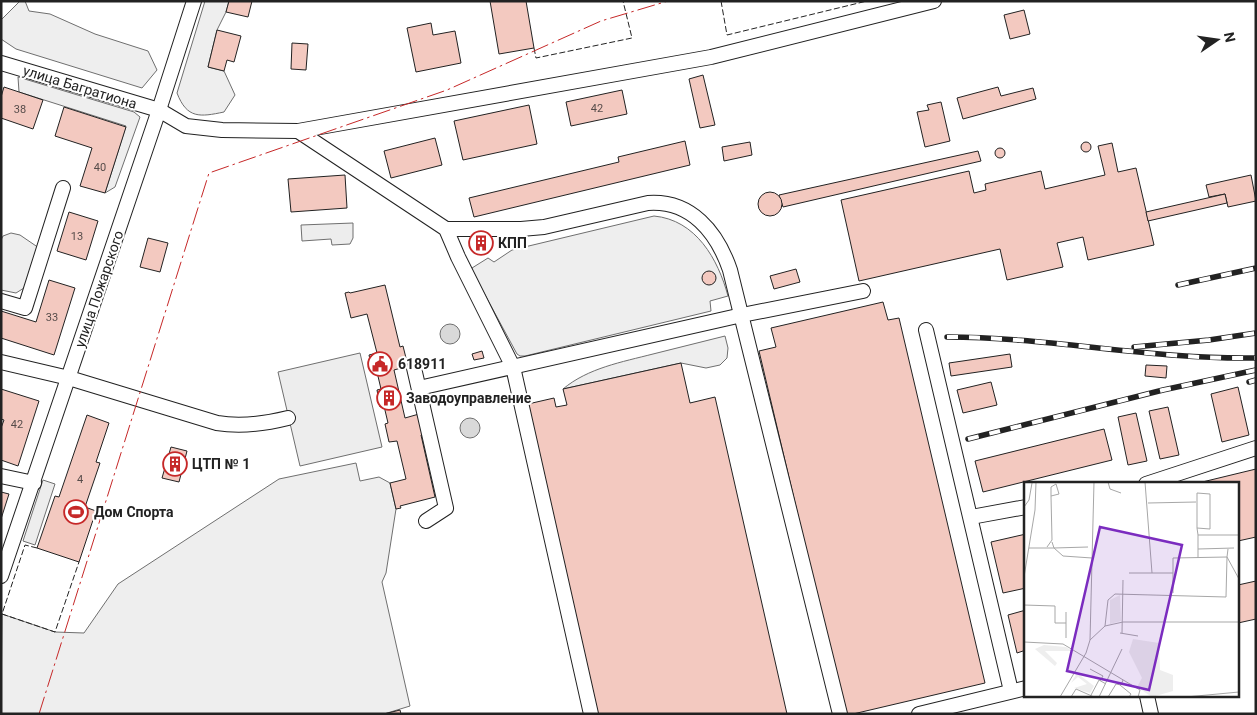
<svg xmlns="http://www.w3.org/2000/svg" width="1257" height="715" font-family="Roboto,sans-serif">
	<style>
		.green { fill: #eee; stroke: #6f6f6f }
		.parking { fill: #ededed; stroke: #6f6f6f }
		.water { fill: #d9d9d9; stroke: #6f6f6f }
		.building { fill: #f3c9c0; stroke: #222 }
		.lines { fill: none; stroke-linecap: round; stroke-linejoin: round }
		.minor-casing { stroke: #222; stroke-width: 16 }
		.minor { stroke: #fff; stroke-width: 14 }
		.rail-casing { stroke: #222; stroke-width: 5.5 }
		.rail { stroke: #fff; stroke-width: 4; stroke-dasharray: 11; stroke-linecap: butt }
		.fence { stroke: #222; stroke-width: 1; stroke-dasharray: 6 2.5; stroke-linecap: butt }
		.power { stroke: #c62828; stroke-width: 1; stroke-dasharray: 18 4 2.5 4; stroke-linecap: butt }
		.labels { text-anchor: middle; stroke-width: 4; stroke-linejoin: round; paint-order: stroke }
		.number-label { font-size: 11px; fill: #564c4a }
		.street-label { font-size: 14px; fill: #222; stroke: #fff }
		.poi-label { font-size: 14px; font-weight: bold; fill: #222; stroke: #fff; text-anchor: start }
		.inset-road { fill: none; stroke: #a7a7a7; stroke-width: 1 }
		.view { fill: #7b2cbf; fill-opacity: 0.15; stroke: #7b2cbf; stroke-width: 2.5 }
		.inset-edge { fill: none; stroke: #222; stroke-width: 2.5 }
	</style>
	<rect width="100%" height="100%" fill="#fff"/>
	<!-- green -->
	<g class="green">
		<path d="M20,1h5l4,10 21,3 45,20 53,17 9,19 -15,18 -126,-39 -15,-10v-19z"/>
		<path d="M205,1h24l-3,11 -9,18 -9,37 16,4 11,24 -11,17c-24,5 -37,7 -47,-19z"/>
		<path d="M18,77l116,35 6,5 -25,70 -10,6 21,-67 -107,-34z"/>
		<path d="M654,216c42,4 64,43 74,80l-18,5 1,10 -186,45h-5l-3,-2 -45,-83v-3l16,-10 6,4 18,-12z"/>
		<path d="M11,233l9,2 19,13 -15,40 -8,5 -15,-3v-50l2,-4z"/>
		<path d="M725,336l3,12 -1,10 -7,7 -14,3 -25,-5 -118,26c25,-21 59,-27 90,-35 24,-6 48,-12 72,-18z"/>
		<path d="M356,463l4,18 19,-4 11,6 6,26 -10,64 -4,9 28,124 -26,8h-383l1,-100 53,18 29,1 34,-49 161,-105z"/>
	</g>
	<!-- parking -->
	<g class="parking">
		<path d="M353,223v15l-3,6 -18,1 -1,-6 -29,2 -1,-16z"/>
		<path d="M360,353l22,94 -82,19 -22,-94z"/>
		<path d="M43,480l12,4 -20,61 -12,-4z"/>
	</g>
	<!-- water -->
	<g class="water">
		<circle cx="450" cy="334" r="10"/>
		<circle cx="470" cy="428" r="10"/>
	</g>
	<!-- building -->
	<g class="building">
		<path d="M229,1h23l-4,16 -22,-5z"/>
		<path d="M490,1h36l8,47 -35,6z"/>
		<path d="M1024,10l6,24 -20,5 -6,-24z"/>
		<path d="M431,23l2,12 22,-4 6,32 -45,9 -9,-44z"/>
		<path d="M217,30l24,6 -7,26 -7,-2 -3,11 -16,-4z"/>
		<path d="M292,43l16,1 -2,26 -15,-1z"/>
		<path d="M703,75l12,50 -15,3 -11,-49z"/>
		<path d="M4,87l39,13 -10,29 -32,-11v-21z"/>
		<path d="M998,87l3,9 32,-8 3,11 -73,20 -6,-21z"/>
		<path d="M622,90l5,24 -56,12 -5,-24z"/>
		<path d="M941,102l9,39 -25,6 -8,-35 12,-2 -2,-5z"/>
		<path d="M529,105l8,39 -74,16 -9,-39z"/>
		<path d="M64,107l62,20 -21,66 -25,-7 12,-38 -37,-12z"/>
		<path d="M435,138l7,27 -51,13 -7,-27z"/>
		<path d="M685,141l5,24 -216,52 -5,-19 150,-36 -1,-5z"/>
		<circle cx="1086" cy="147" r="5"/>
		<path d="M750,142l2,13 -28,6 -2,-14z"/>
		<path d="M1112,143l6,29 18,-4 18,77 -66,15 -5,-23 -26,6 6,24 -56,13 -7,-31 -141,32 -18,-81 128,-29 5,22 12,-3 -1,-6 56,-13 4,18 60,-14 -7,-29z"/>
		<circle cx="1000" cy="153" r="5"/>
		<path d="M978,151l3,10 -198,46 -4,-12z"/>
		<path d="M345,175l2,33 -56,4 -3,-33z"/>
		<path d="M1251,175l5,26 -28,6 -3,-13 -16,3 -3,-12z"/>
		<circle cx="770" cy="204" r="12"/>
		<path d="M1225,194l2,9 -79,18 -2,-9z"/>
		<path d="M69,212l29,9 -12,39 -29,-9z"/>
		<path d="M148,238l20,5 -8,29 -20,-5z"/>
		<rect x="477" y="239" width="7" height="8"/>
		<path d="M796,269l4,13 -26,7 -4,-13z"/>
		<circle cx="709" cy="278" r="7"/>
		<path d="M49,280l26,8 -21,67 -53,-17v-27l35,11z"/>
		<path d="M385,285l15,62 3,-1 5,20 -14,4 11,48 14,-4 5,21h-3l14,62 -35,9 1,2 -5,1 -6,-26 16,-4 -9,-38 -8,1 -4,-18 3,-1 -4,-17 -4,1 -3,-17 4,-1 -4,-17 -4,1 -4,-18 8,-2 -10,-39 -16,4 -6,-25 4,-1 1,1z"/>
		<path d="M883,302l5,18 11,-2 86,365 -132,31h-8l-86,-363 17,-4 -5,-19z"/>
		<path d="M482,351l2,7 -10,2 -2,-6z"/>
		<path d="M1010,354l2,13 -61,9 -2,-13z"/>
		<path d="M681,363l9,40 25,-6 72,317h-189l-70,-310 26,-6 2,9 11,-2 -4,-16z"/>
		<path d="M1146,365l21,1 -1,12 -21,-2z"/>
		<path d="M991,382l6,23 -34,8 -6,-23z"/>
		<path d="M1238,387l11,48 -27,7 -11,-48z"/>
		<path d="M1,389l38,12 -21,65 -17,-6v-32l3,-8 -3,-1z"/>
		<path d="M1168,407l11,48 -19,4 -11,-48z"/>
		<path d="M1136,413l11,48 -19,4 -10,-48z"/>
		<path d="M87,415l22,8 -13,39 4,1 -15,44 11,4 -17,51 -42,-14 18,-52 4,1z"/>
		<path d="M1104,429l8,31 -129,32 -8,-31z"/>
		<path d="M171,447l16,4 -8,31 -17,-4z"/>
		<path d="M1256,469v68l-18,4v-57h-44z"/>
		<path d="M1,492l8,2 -8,25z"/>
		<path d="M1026,534v54l-23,5 -12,-51z"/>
		<path d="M1256,581v38l-18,4v-38z"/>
		<path d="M1026,610v40l-9,3 -9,-38z"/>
		<path d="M400,710l1,4h-17z"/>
	</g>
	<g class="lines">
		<!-- minor casing -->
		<g class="minor-casing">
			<g id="minor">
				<path d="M1,63l158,47 27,16 36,4 76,1 413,-74 223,-56"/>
				<path d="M298,131l148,98 12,28 55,110 78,347"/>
				<path d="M446,229h75l23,-2 104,-24c43,-3 69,29 82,67l110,444"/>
				<path d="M1,301l24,7 38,-120"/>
				<path d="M926,330l85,361"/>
				<path d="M1,362l68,16 148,45c24,4 47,1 71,-5"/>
				<path d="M414,368l32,140 -20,13"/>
				<path d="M419,388l323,-73 121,-24"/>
				<path d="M1,476l33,7"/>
				<path d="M1146,484l110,-36"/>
				<path d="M971,517l55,-10"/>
				<path d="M1,576l158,-466 35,-109"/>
				<path d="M1147,696l4,18"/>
				<path d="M919,714l107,-26"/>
			</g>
		</g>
		<!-- minor -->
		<use href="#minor" class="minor"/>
		<!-- rail casing -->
		<g class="rail-casing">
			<g id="rail">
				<path d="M1178,285l78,-17"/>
				<path d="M947,337c103,0 205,23 309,21"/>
				<path d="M1134,347l75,-7 47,-7"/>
				<path d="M1249,382l7,-2"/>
				<path d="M968,439l195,-49 93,-20"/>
			</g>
		</g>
		<!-- rail -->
		<use href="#rail" class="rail"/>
		<!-- fence -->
		<g class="fence">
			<path d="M721,1l6,34 140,-34"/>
			<path d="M534,48l2,10 96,-20 -9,-37"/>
			<path d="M37,548l-12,-3 -23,69 53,18 24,-70"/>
		</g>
		<!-- power -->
		<path class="power" d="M39,714l170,-541 238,-83 154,-69 67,-20"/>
	</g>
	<!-- icons -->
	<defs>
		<g id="building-ring" transform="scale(1.25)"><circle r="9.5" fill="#fff" stroke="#c62828" stroke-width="1.5"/><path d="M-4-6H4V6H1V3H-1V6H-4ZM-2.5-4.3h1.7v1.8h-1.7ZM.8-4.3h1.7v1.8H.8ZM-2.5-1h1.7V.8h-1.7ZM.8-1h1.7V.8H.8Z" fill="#c62828"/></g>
		<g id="civic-ring" transform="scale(1.25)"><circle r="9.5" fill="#fff" stroke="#c62828" stroke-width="1.5"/><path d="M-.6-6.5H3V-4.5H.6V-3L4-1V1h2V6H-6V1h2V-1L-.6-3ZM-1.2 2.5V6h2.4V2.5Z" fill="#c62828"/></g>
		<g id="stadium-ring" transform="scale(1.25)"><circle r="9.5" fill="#fff" stroke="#c62828" stroke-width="1.5"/><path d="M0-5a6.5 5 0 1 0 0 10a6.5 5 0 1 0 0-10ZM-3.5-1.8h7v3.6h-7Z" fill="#c62828"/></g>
	</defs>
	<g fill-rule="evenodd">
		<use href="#building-ring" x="481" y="243"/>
		<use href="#civic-ring" x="380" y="364"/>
		<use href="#building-ring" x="389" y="398"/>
		<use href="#building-ring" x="175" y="464"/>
		<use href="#stadium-ring" x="76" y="512"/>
	</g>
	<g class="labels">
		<!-- number labels -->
		<g class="number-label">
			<text x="597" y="112">42</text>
			<text x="20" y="113">38</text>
			<text x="100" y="171">40</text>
			<text x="77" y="240">13</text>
			<text x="52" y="321">33</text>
			<text x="17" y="428">42</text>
			<text x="80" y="483">4</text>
		</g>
		<!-- street labels -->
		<g class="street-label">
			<text transform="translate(80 87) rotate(17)" y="5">улица Багратиона</text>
			<text transform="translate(99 289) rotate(-71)" y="5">улица Пожарского</text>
		</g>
		<!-- poi labels -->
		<g class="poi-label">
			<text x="498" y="248">КПП</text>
			<text x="398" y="369">618911</text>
			<text x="406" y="403">Заводоуправление</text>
			<text x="192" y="469">ЦТП № 1</text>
			<text x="94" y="517">Дом Спорта</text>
		</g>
	</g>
	<!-- overview -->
	<g transform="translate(1024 482)">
		<rect width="215" height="215" fill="#fff"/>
		<path d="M96,113l1,26 -11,3v-24zM109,157l26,4 1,27 13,5v16l-21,6 -15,-10 5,-9 -13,-26zM20,163l22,2 6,4h-27l12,12 -2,3 -20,-17zM53,191l17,13 -4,7 -16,-5 13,-4 -9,-7 -7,6z" fill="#eee"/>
		<path class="inset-road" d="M84,0l2,7 11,4M121,0l7,91M124,21l48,-1M0,25l5,-7 3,-17M173,46l13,1v-35l-13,-1v35l1,7M28,60l2,6 34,-1M23,65l5,-7 -1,-44v-9l5,-3 3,10 -8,2M5,66h25l9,8 29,2M174,67l36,-1M204,67l-1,8 12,22M174,76v-23h41M105,91h44M0,95l11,-67 1,-28M0,123l31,1v17h11M42,130v26M81,144l3,-26 7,-6 111,3 1,-40 -54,1v35M96,151l18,3M98,151l1,-53M66,158l15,-14 18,-4h116M0,160l39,2 77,46 -2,7M66,187l13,7 -3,5M96,203l11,9 -2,3M36,215l26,-44 4,-13 4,-158M47,215l5,-8 18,8M66,215l9,-17 7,4M75,215l23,-48M84,215l8,-13 5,1 2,-5M162,215l53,-5"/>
		<path class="view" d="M76,45l82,18 -33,145 -82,-19z"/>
		<rect width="215" height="215" class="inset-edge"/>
	</g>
	<!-- border -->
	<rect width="1257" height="715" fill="none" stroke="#222222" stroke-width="5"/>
	<!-- north arrow -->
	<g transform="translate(1217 40) rotate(77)" stroke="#ffffff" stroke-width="4" paint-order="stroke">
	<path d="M0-4L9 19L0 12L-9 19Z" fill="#222222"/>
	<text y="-8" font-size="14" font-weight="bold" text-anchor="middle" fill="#222222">N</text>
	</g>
</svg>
